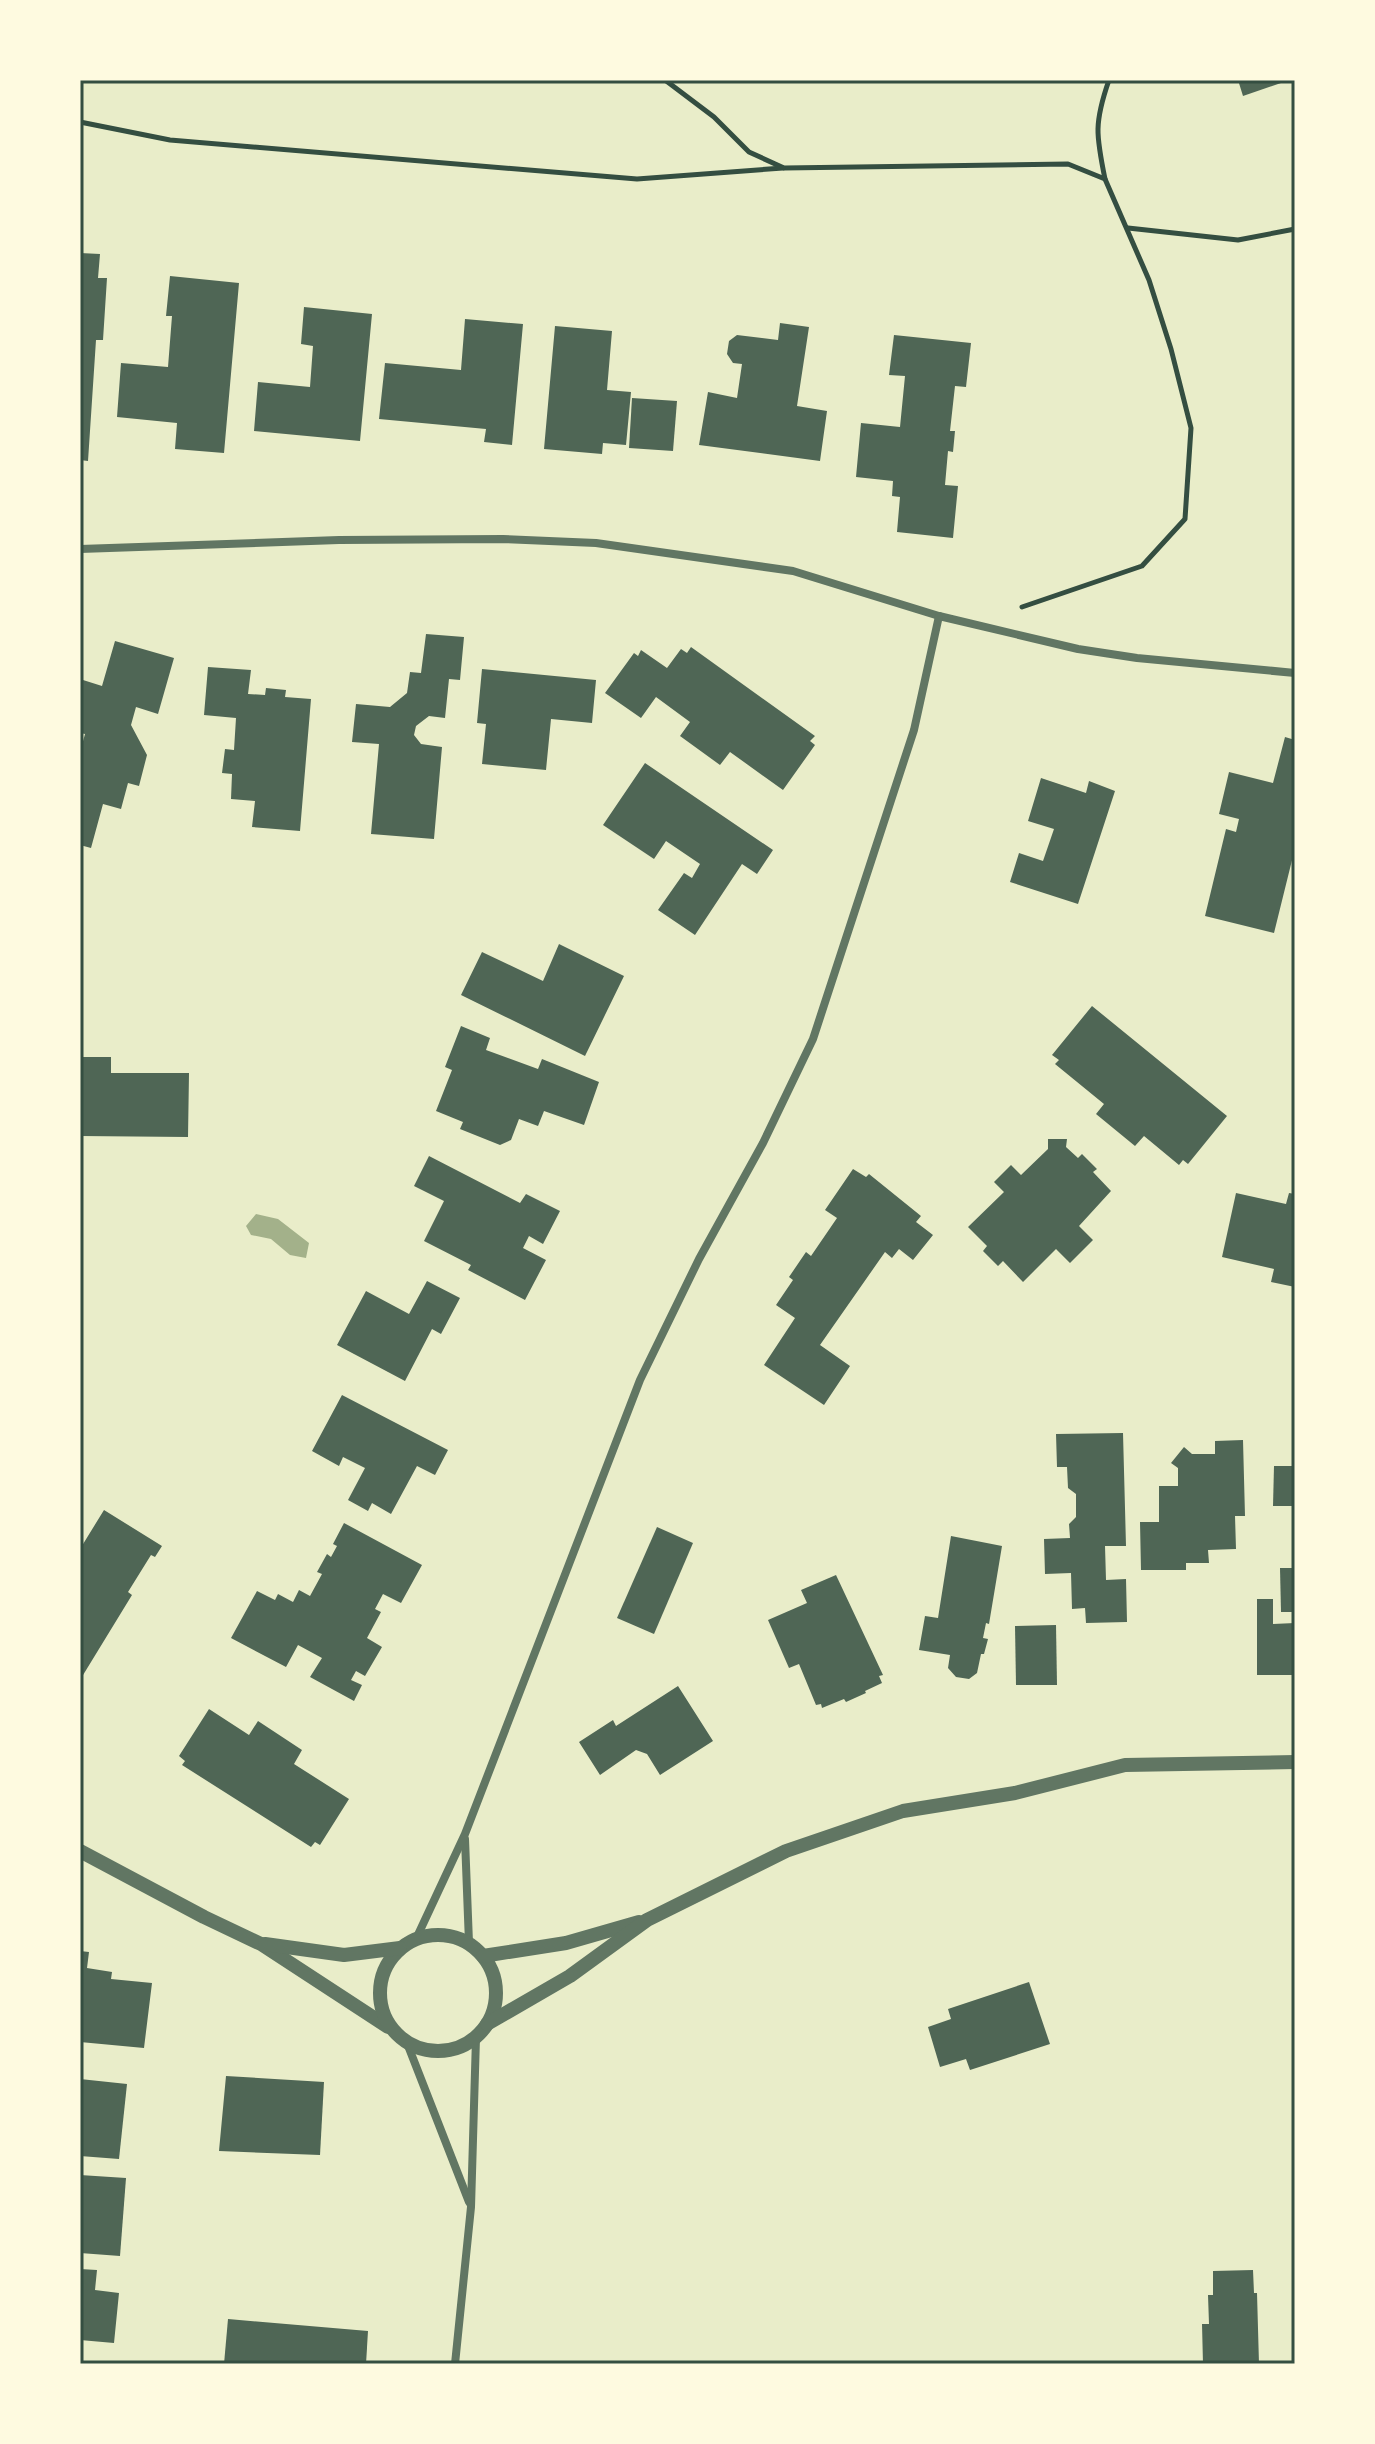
<svg xmlns="http://www.w3.org/2000/svg" width="1375" height="2444" font-family="Barlow,sans-serif">
	<style>
		.water { fill: #a3b18a }
		.building { fill: #4f6655 }
		.lines { fill: none; stroke-linecap: round; stroke-linejoin: round }
		.path { stroke: #344e41; stroke-width: 5 }
		.minor { stroke: #617663; stroke-width: 8 }
		.tertiary { stroke: #617663; stroke-width: 14 }
		.neatline { fill: none; stroke: #344e41; stroke-width: 3 }
	</style>
	<rect width="100%" height="100%" fill="#e9edc9"/>
	<!-- water -->
	<path class="water" d="M256,1214l22,5 31,24 -3,15 -16,-3 -19,-16 -20,-4 -5,-9z"/>
	<!-- building -->
	<g class="building">
		<path d="M1238,80h42l1,3 -38,13z"/>
		<path d="M80,253l20,1 -2,24h9l-4,62h-7l-8,121 -8,-1z"/>
		<path d="M170,276l69,7 -15,170 -49,-4 2,-26 -60,-6 4,-54 47,4 4,-51h-6z"/>
		<path d="M304,307l68,7 -12,127 -106,-10 4,-49 52,5 3,-41 -12,-2z"/>
		<path d="M465,319l58,5 -11,121 -28,-3 2,-13 -107,-10 6,-56 76,7z"/>
		<path d="M780,323l29,4 -12,79 30,5 -7,50 -121,-16 9,-53 29,6 5,-34 -9,-1 -6,-9 2,-13 8,-6 41,5z"/>
		<path d="M555,326l57,5 -5,59 24,2 -5,53 -23,-2 -1,11 -58,-5z"/>
		<path d="M894,335l77,8 -5,44 -11,-1 -5,45h5l-2,21 -5,-1 -3,34 13,1 -5,52 -56,-6 3,-35 -8,-1 1,-15 -37,-4 5,-54 39,4 5,-51 -16,-1z"/>
		<path d="M632,398l45,3 -4,50 -44,-3z"/>
		<path d="M426,634l38,3 -4,43 -11,-1 -4,39 -16,-2 -13,10 -2,9 7,9 21,3 -8,92 -63,-5 8,-90 -27,-2 4,-38 34,3 17,-14 3,-21 11,1z"/>
		<path d="M115,641l59,17 -16,56 -22,-7 -5,18 16,30 -8,31 -11,-3 -7,26 -18,-5 -12,44 -11,-3v-93l5,-18 -5,-1v-41l3,-12 19,6z"/>
		<path d="M691,647l124,89 -5,5 5,4 -32,45 -53,-38 -10,13 -40,-29 10,-14 -34,-25 -15,21 -36,-25 29,-40 4,3 3,-6 26,18 14,-19 6,4z"/>
		<path d="M208,667l43,3 -3,24 17,1 1,-7 20,2 -1,7 26,2 -11,132 -48,-4 3,-26 -24,-2 1,-25 -10,-1 3,-24 9,1 2,-32 -32,-3z"/>
		<path d="M482,669l114,11 -4,43 -41,-4 -5,51 -64,-6 4,-40 -9,-1z"/>
		<path d="M1285,737l10,3v108l-21,85 -69,-17 21,-87 10,3 3,-13 -20,-5 10,-42 44,11z"/>
		<path d="M645,763l128,87 -16,24 -15,-10 -47,71 -37,-25 26,-37 8,5 8,-14 -34,-23 -12,18 -51,-34z"/>
		<path d="M1041,778l45,15 3,-12 26,10 -37,113 -68,-22 9,-29 24,8 11,-32 -26,-8z"/>
		<path d="M559,944l65,32 -39,80 -124,-61 21,-43 61,29z"/>
		<path d="M1092,1006l135,110 -39,48 -5,-4 -4,5 -35,-29 -9,10 -39,-32 8,-10 -49,-40 4,-4 -7,-5z"/>
		<path d="M461,1026l29,12 -4,12 52,19 4,-10 57,23 -15,43 -40,-14 -6,15 -19,-7 -8,21 -11,5 -40,-16 3,-7 -27,-11 16,-41 -7,-3z"/>
		<path d="M80,1057h31v16h78l-1,64 -108,-1z"/>
		<path d="M1048,1139h19l-1,8 12,11 4,-4 15,15 -4,3 18,19 -32,35 14,14 -23,23 -14,-14 -33,33 -20,-21 -5,5 -15,-15 4,-5 -19,-19 36,-35 -10,-10 17,-17 10,10 27,-26z"/>
		<path d="M429,1156l91,47 6,-9 34,17 -17,33 -14,-8 -6,12 23,12 -21,40 -57,-30 3,-5 -47,-24 20,-40 -30,-15z"/>
		<path d="M853,1169l13,8 3,-3 52,42 -5,6 17,13 -20,25 -14,-11 -7,9 -7,-6 -65,93 30,21 -26,39 -60,-40 31,-47 -19,-13 17,-25 -4,-3 17,-25 5,4 26,-38 -12,-8z"/>
		<path d="M1236,1193l50,11 3,-11 6,1v93l-24,-5 3,-13 -52,-12z"/>
		<path d="M427,1281l33,17 -19,36 -9,-5 -27,52 -68,-36 29,-54 43,23z"/>
		<path d="M342,1395l106,55 -13,25 -18,-9 -26,48 -19,-11 -4,8 -20,-11 17,-32 -22,-11 -4,9 -27,-15z"/>
		<path d="M1123,1433l3,113h-21l1,34 20,-1 1,43 -41,1 -1,-15 -13,1 -1,-36 -26,1 -1,-35 26,-1 -1,-14 7,-7v-23l-8,-6 -1,-21h-10l-1,-33z"/>
		<path d="M1243,1440l2,76h-10l1,33 -28,1 1,13h-23v7h-45l-1,-48h19v-36h19v-18l-7,-5 13,-16 8,7h23v-13z"/>
		<path d="M1274,1466h21v40h-22z"/>
		<path d="M104,1510l58,36 -7,11 -4,-2 -23,37 4,3 -52,85v-131z"/>
		<path d="M344,1523l78,42 -21,38 -18,-9 -8,15 6,3 -14,26 15,9 -17,29 -9,-5 -5,9 11,5 -8,16 -44,-24 12,-19 -24,-13 -12,22 -55,-29 26,-47 18,9 3,-6 15,8 6,-12 11,6 12,-22 -5,-2 10,-18 4,3 6,-11 -4,-2z"/>
		<path d="M657,1527l36,16 -39,91 -37,-16z"/>
		<path d="M951,1536l51,10 -13,78 -3,-1 -3,15 5,1 -4,15h-3l-4,19 -8,6 -13,-2 -8,-9 2,-13 -31,-5 6,-34 13,2z"/>
		<path d="M1280,1568h15v44h-14z"/>
		<path d="M836,1575l47,100 -4,1 3,7 -17,8 1,2 -20,9 -2,-3 -22,9 -1,-4 -5,1 -17,-41 -10,4 -21,-48 39,-17 -6,-13z"/>
		<path d="M1257,1599h16v25l22,-1v52h-38z"/>
		<path d="M1056,1625l1,60h-41l-1,-59z"/>
		<path d="M678,1686l35,55 -53,34 -13,-21 -11,-4 -36,25 -21,-33 34,-22 3,6z"/>
		<path d="M209,1709l40,26 9,-14 44,29 -8,14 55,35 -29,46 -5,-3 -4,5 -129,-82 3,-4 -6,-5z"/>
		<path d="M80,1951l9,1 -2,16 25,4 -1,7 41,4 -8,65 -64,-6z"/>
		<path d="M1029,1982l21,62 -80,26 -4,-11 -26,8 -12,-40 23,-8 -3,-10z"/>
		<path d="M226,2076l98,6 -4,73 -101,-4z"/>
		<path d="M80,2079l47,5 -8,75 -39,-3z"/>
		<path d="M80,2175l46,3 -6,78 -40,-3z"/>
		<path d="M80,2269l17,1 -2,20 24,3 -5,50 -34,-3z"/>
		<path d="M1253,2270l1,23h3l2,71h-56l-1,-40h7l-1,-29h5v-24z"/>
		<path d="M228,2319l140,12 -2,33h-142z"/>
	</g>
	<g class="lines">
		<!-- path -->
		<g class="path">
			<path d="M665,80l49,37 35,35 35,16 284,-4 37,15 44,101 22,69 20,79 -6,91 -43,47 -120,41"/>
			<path d="M80,122l90,18 467,39 146,-11"/>
			<path d="M1105,179c-9,-44 -11,-56 4,-99"/>
			<path d="M1128,228l110,12 57,-11"/>
		</g>
		<!-- minor -->
		<g class="minor">
			<path d="M80,549l259,-9 164,-1 93,4 197,28 146,45 139,33 59,9 158,15"/>
			<path d="M465,1839l4,104"/>
			<path d="M416,1939l49,-105 175,-454 59,-121 64,-116 50,-104 101,-309 25,-114"/>
			<path d="M407,2043l62,159"/>
			<path d="M455,2364l16,-157 5,-169"/>
		</g>
		<!-- tertiary -->
		<g class="tertiary">
			<path d="M80,1851l124,66 57,27 127,83"/>
			<circle cx="438" cy="1993" r="58"/>
			<path d="M265,1944l79,11 56,-7"/>
			<path d="M483,1956l83,-13 73,-21"/>
			<path d="M487,2024l83,-48 77,-56 139,-69 117,-40 112,-18 110,-28 170,-3"/>
		</g>
	</g>
	<!-- border -->
	<rect width="1375" height="2444" fill="none" stroke="#fefae0" stroke-width="164"/>
	<rect x="82" y="82" width="1211" height="2280" class="neatline"/>
</svg>
